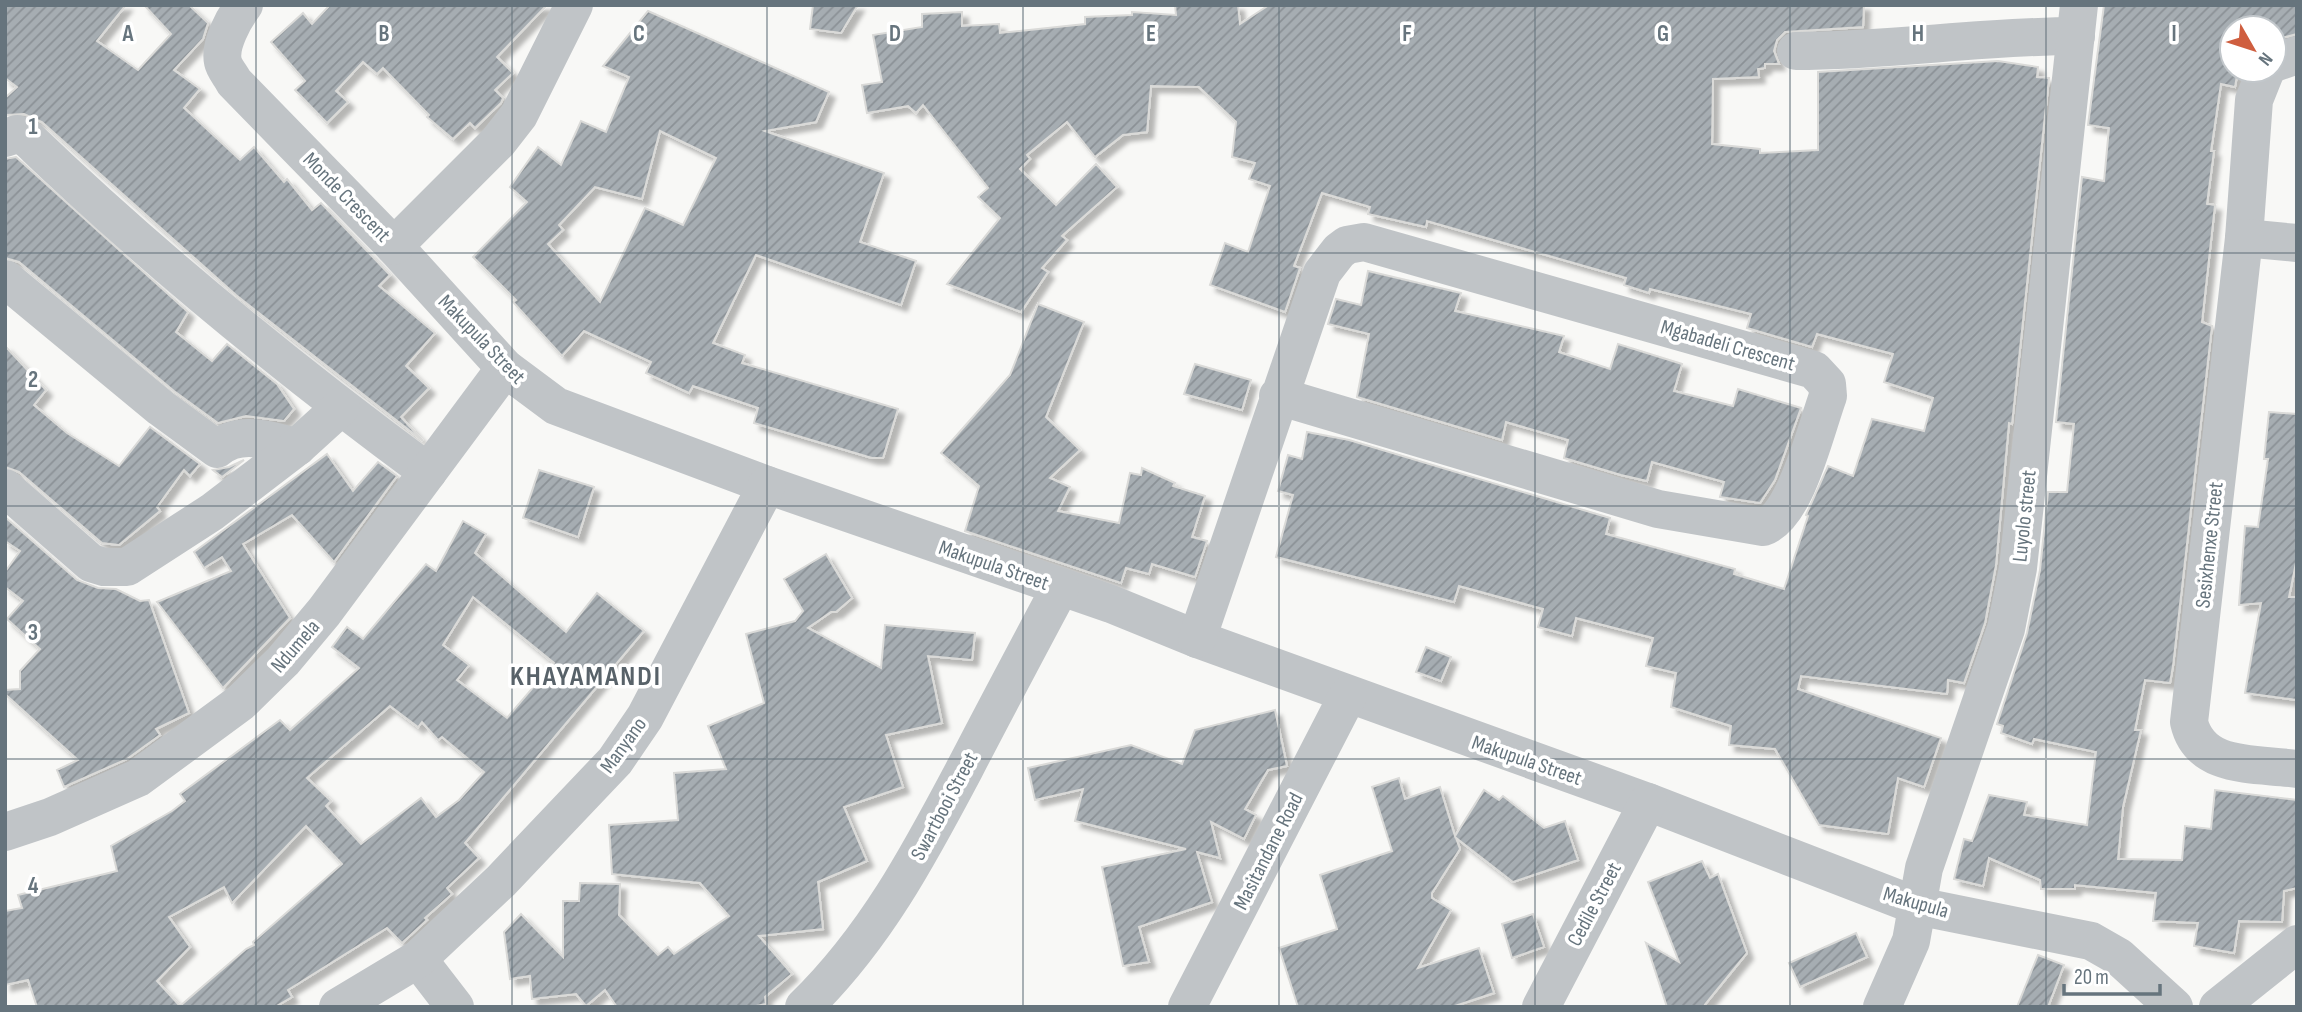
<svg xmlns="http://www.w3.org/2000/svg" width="2302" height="1012" font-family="'Sofia Sans Condensed',sans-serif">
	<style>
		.building { fill: url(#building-hatch); stroke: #dadad8; stroke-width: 2; fill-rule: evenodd; filter: url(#shadow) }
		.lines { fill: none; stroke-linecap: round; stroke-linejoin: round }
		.street { stroke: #c0c4c7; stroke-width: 38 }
		.grid { fill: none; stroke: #66747d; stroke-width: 2; stroke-opacity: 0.55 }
		.labels { text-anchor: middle; stroke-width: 7; stroke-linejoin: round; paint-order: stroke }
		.street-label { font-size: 21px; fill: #66747d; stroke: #fff }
		.district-label { font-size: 28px; font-weight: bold; letter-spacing: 2px; fill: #586269; stroke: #fff }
		.grid-label { font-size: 23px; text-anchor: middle; font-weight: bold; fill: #66747d; stroke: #fff; stroke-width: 7; stroke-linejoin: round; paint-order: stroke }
	</style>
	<defs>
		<pattern id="building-hatch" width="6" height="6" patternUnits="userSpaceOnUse" patternTransform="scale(1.75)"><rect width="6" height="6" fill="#a6adb2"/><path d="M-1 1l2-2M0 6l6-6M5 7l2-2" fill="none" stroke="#8b9196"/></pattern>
		<filter id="shadow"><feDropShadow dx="6" dy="6" stdDeviation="2" flood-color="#0004"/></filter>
	</defs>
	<rect width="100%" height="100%" fill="#f8f8f6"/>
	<!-- building -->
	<g class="building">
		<path d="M5,5h121l-29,36 41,29 33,-36 -27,-29h45l19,18 -5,16 -29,31 26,19 -16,19 56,52 14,-13 30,35 3,-3 25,31 9,-7 69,72 -11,11 56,47 -29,33 23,22 -28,29 22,24 -187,-146 -194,-173 -18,-8 -19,1v-17l12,-11 -12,-9z"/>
		<path d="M330,5h217l-50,52 16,16 -18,17 8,8 -2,5 -26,25 -5,-5 -17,16 -26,-22 2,-2 -46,-47 -6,6 -14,-12 -27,29 12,11 -21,21 -32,-33 10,-9 -34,-39 32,-29 9,11z"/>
		<path d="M813,5h45l-17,28 -31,-4z"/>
		<path d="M1175,5h63l2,19 29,-19h595l-1,22 -78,5 -8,8 -3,11 5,13h-14v4l-7,1 1,8 -46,2 -1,65 48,5v4l58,-3v-78l180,-11 40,6 -1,10 12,1 -37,346 -3,-1 -13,142 -11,58 -21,60 -16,-3 -1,14 -146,-18 -3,13 143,49 -17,49 -26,-9 -10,56 -69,-9 -44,-76 -46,-4 2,-19 -60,-19 5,-34 -30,-7 7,-28 -77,-20 -4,18 -34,-9 5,-18 -84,-23 -5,16 -178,-45 17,-62 -15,-4 10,-36 14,4 5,-27 42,8 261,78 -4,16 129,35 -1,5 50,15 24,-73 -2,-1 22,-49 25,10 19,-57 52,12 9,-33 -49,-16 9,-28 -76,-20 -5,13 -65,-19 4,-14 -101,-25 -1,4 -25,-8 2,-7 -199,-57 -1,6 -58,-13 2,-7 -48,-14 -28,73 6,2 -15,44 -75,-27 15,-42 23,9 22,-66 -21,-7 6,-16 -23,-6 4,-35 -37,-35 -48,-1 -4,46 -24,3 -28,22 -28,-35 -40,33 3,4 -10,10 36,36 40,-41 21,23 -55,49 5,4 -25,28 6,4 -27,40 -74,-28 53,-66 -22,-21 10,-9 -65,-83 -7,8 -8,-7 -41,7 -5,-28 20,-3 -9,-47 49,-8v-13l40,-2v14l37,-2 1,9 85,-9v-7l47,-2v-3l44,3z"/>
		<path d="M2104,5h193v29l-23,6v-12h-42v42h6l-3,17 -14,-3 -10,67h3l-7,53 8,1 -13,117 10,4 -39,340 -3,17 -25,-3 -10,50h6l-18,77 -5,52 64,1 3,-34 26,3 4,-39 82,10v88l-13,3 -2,31 -43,-1 -5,32 -40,-7 4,-23 -45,-2 3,-28 -81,-8v4h-34l-1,-9 -51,-22 -6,28 -29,-7 10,-40 8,2 17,-46 38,7 -3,13 63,10 9,-73 -62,-13 -2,5 -31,-11 2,-7 -6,-2 30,-91 13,-63 8,-78h19l7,-68 -18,-2 26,-245 22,4 5,-53 -21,-3z"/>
		<path d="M648,11l181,81 -13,30 -51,9 119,42 -24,69 56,19 -15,44 -145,-50 -43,88 32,12 -3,8 156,46 -15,49h-11l-118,-35 4,-15 -65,-22 -4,7 -43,-20 5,-11 -67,-31 -22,25 -49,-54 3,-2 -43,-43 54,-55 -17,-15 28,-40 23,18 20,-44 25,11 23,-55 -26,-11zM660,131l56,27 -33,67 -38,-17 -45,94 -52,-58 15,-14 -4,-5 36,-38 47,12z"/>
		<path d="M16,157l172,155 -12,20 36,29 15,-17 50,40 17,25 -10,12 -38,-5 -28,7 -44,-32 -155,-129 -14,-4v-99z"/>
		<path d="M1368,271l93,22 -6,18 109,25 -5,16 51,17 8,-25 64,20 -8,27 59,15 5,-17 63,19 -26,72 -15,23 -40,-6 4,-15 -72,-20 -5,19 -26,-6 -57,-17 4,-18 -62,-18 -4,18 -145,-43 12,-63 -41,-10 8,-25 25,6z"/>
		<path d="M1038,304l46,18 -38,95 34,33 -30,28 20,9 -12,24 61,12 11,-50 11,2 1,-7 33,15 -2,3 32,10 -13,41 15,4 -12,36 -43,-13 -3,10 -23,-6 -5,15 -156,-52 14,-45 -38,-33 69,-78z"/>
		<path d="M5,346l41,44 -12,15 33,28 52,33 31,-39 50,37 -10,12 -6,-6 -27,37 3,4 -41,34 -17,-2 -83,-71 -14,-5z"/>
		<path d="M1195,364l56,16 -9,30 -58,-16z"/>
		<path d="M2269,412l28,2v144l-8,39h8v103l-52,-7 16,-90 -22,2 6,-79 13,1 10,-68h-4z"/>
		<path d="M327,454l26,37 25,-29 19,14 -63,86 -42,-47 -49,29 47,74 -67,70 -66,-86 74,-31 -9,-14 -18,11 -10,-16z"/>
		<path d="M244,460l-22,17 -9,-7 16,-3z"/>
		<path d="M539,470l55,17 -16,50 -55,-19z"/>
		<path d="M5,517l72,63 21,8 18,1 24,12 9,-1 40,113 -33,16 4,6 -33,24 -63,28 -7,-17 21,-10 -73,-66v-4l15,-1v-18l20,-22 -33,-30 16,-18 -18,-14v-15l15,-21 -15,-10z"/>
		<path d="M463,521l23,13 -11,19 91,79 31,-39 47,38 -179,212 14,15 -32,30 5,6 -27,24 2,2 -25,23 -15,-15 -99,62 4,7 -17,10h-238l-9,-27 -23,5v-74l17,-3 -4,-13 99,-24 -6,-25 61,-35 13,-10 -5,-7 100,-74 10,10 69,-62 -27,-21 15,-20 16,12 63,-75 10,7zM473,597l81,66 -47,55 -50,-38 12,-15 -26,-20zM390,706l28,21 4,-5 16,18 4,-3 42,35 -25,28 -23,17 -15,-19 -60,46 -35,-38 5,-5 -24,-23zM306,826l36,38 -89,78 1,3 -8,4 -66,57 -23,-25 33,-34 -21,-30 55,-30 8,16z"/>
		<path d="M826,554l26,44 -16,14h-5l-23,16 73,40 4,-43 90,8 -3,27 -44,-4 14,67 -56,12 17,52 -59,20 23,54 -49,21 5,47 -64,7 33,38 -27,23 1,7 -15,3h-134l-12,-17 -19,16 -10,-12 -44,5 -2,-23 -20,3 -6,-47 17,-18 42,43v-56h16l1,-18 40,1 -1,31 39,40 10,-8 6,7 55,-38 -29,-33 -88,-9 -3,-49 69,-5 -4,-47 52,-4 -18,-43 56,-23 -18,-69 49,-13 8,-10 -19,-32z"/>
		<path d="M1426,647l25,10 -10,24 -25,-9z"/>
		<path d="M1275,710l12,56 -19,4 -23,39 11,6 -12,24 -33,-17 9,36 -23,-6 15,50 -73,25 10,35 -26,4 -21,-99 84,-18 -111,-28 8,-32 -48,11 -7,-32 103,-23 51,19 13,-34z"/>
		<path d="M1399,778l6,21 35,-12 15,49 29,-46 15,10 4,-4 41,32 21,-7 13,39 -65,22 -57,-44 4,11 -28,44v5l19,12 -33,58 61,-20 15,45 -42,14h-154l-19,-59 58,-19 -17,-54 72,-24 -20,-64z"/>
		<path d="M1702,861l8,17 8,-4 29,79 -44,54h-36l-21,-64 33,19 -31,-80z"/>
		<path d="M1533,914l11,33 -32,11 -10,-34z"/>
		<path d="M1856,933l11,24 -67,30 -11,-24z"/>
		<path d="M2038,955l26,10 -16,42h-31z"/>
	</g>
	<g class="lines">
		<!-- street -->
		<g class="street">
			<path d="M244,5c-10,13 -25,40 -21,57 1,6 8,14 11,20l160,164 111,122 51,38 211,79 344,119 86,35 451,163 269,104 174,35 28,16 55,50"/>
			<path d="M1796,51c94,0 186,-15 280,-15"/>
			<path d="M2274,63l23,-8"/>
			<path d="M2266,70l-12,30 -10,138 -55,484c11,48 66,41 108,47"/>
			<path d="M5,138l12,-4 10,4c126,121 260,230 401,334"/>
			<path d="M2244,238l53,5"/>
			<path d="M394,246l104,-104 21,-27 55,-110"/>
			<path d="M5,279l156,129 56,41c23,-20 53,-8 80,-2"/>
			<path d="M5,488l86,75 13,4h23l85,-55 85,-65 44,-40"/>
			<path d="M1197,639l125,-366 17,-22 8,-6 17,-3 450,128 13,14 1,12c-12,32 -32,121 -65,131l-105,-18 -380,-113"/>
			<path d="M5,832l45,-15 88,-39 102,-75 43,-42 41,-49 181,-244"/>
			<path d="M418,959l37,48"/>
			<path d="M338,1007l80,-48 83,-78 114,-120 30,-44 122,-232"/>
			<path d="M804,1007c71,-69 115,-152 161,-239 31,-60 63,-120 95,-180"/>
			<path d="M1187,1007l161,-312"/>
			<path d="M1541,1007l107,-205"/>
			<path d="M1882,1007l29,-66 13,-73 82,-239 12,-61 61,-563"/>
			<path d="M2218,1007l79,-63"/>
		</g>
	</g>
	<!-- grid -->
	<path class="grid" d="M256,5v1002M512,5v1002M767,5v1002M1023,5v1002M1279,5v1002M1535,5v1002M1790,5v1002M2046,5v1002M5,253h2292M5,506h2292M5,759h2292"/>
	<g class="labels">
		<!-- street labels -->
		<g class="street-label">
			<text transform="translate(347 197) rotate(46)" y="7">Monde Crescent</text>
			<text transform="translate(482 339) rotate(46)" y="7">Makupula Street</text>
			<text transform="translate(1728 345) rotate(16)" y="7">Mgabadeli Crescent</text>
			<text transform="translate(2024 516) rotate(-84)" y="7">Luyolo street</text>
			<text transform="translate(2209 545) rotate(-84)" y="7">Sesixhenxe Street</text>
			<text transform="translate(994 565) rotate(19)" y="7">Makupula Street</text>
			<text transform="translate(295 646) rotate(-49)" y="7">Ndumela</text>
			<text transform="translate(623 745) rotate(-54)" y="7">Manyano</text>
			<text transform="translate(1527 760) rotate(19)" y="7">Makupula Street</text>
			<text transform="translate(944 806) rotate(-62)" y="7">Swartbooi Street</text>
			<text transform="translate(1268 851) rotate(-63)" y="7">Masitandane Road</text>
			<text transform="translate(1916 902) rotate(16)" y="7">Makupula</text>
			<text transform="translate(1594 904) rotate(-62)" y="7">Cedile Street</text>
		</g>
		<!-- district labels -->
		<g class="district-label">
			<text x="586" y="685">KHAYAMANDI</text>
		</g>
	</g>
	<g class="grid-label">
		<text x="128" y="41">A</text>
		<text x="384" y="41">B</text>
		<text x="639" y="41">C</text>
		<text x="895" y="41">D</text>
		<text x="1151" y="41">E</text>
		<text x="1407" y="41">F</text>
		<text x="1663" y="41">G</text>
		<text x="1918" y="41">H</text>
		<text x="2174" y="41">I</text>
		<text x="33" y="134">1</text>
		<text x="33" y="387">2</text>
		<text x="33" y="640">3</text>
		<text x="33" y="893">4</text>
	</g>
	<!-- border -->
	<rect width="2302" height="1012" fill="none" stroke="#66747d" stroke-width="14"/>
	<!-- north arrow -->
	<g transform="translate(2253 49) rotate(129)"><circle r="33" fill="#ffffff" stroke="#c2c7cb" stroke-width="2"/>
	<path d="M0-5L12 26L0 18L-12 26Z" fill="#cf5e3f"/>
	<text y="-10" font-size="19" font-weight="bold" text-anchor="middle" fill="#66747d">N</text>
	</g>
	<!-- scale -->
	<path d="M2064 984v10h96v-10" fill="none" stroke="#66747d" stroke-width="3.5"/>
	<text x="2074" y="984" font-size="21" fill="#66747d" stroke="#ffffff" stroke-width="5" paint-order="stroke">20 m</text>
</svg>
